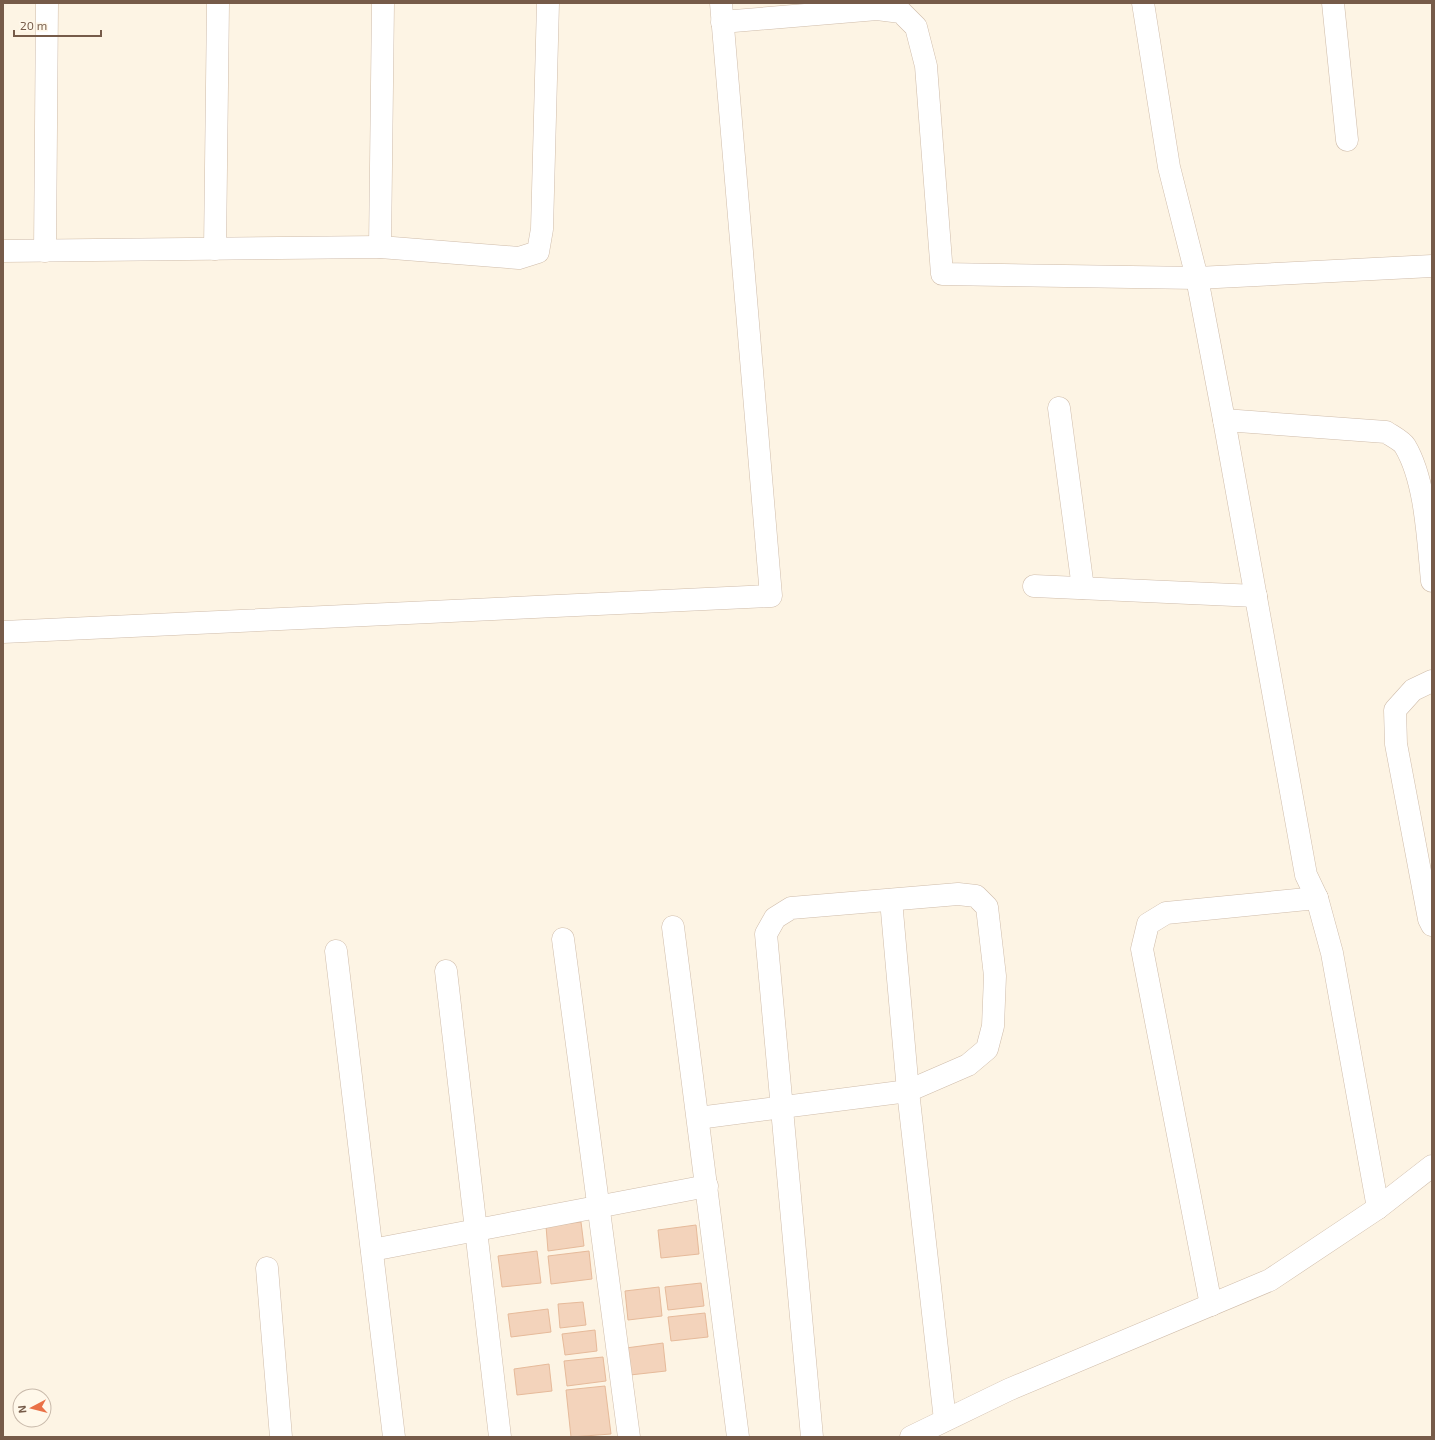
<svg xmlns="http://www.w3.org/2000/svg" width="1435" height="1440" font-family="'Exo 2',sans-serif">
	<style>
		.building { fill: #f3d3bb; stroke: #e6ba9a }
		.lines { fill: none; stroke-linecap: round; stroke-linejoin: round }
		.minor-casing { stroke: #cfbcaa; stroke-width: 23 }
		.minor { stroke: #fff; stroke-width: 22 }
	</style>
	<rect width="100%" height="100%" fill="#fdf4e4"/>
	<!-- building -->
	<g class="building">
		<path d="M581,1222l3,24 -36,5 -2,-25z"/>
		<path d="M696,1225l3,29 -38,4 -3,-28z"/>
		<path d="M537,1251l4,32 -39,4 -4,-31z"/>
		<path d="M589,1251l3,28 -41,5 -3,-28z"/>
		<path d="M701,1283l3,23 -36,4 -3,-23z"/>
		<path d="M659,1287l3,29 -34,4 -3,-29z"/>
		<path d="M583,1302l3,23 -26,3 -2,-24z"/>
		<path d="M548,1309l3,23 -40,5 -3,-23z"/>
		<path d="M705,1313l3,24 -37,4 -3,-24z"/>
		<path d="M595,1330l2,21 -32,4 -3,-21z"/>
		<path d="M663,1343l3,28 -36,4 -4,-27z"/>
		<path d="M603,1357l3,24 -39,5 -3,-25z"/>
		<path d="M549,1364l3,27 -35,4 -3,-26z"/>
		<path d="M605,1386l6,48 -40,3 -5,-47z"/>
	</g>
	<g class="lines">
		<!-- minor casing -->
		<g class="minor-casing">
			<g id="minor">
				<path d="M1143,3l26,164 28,111 27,142 82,455 11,23 15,55 46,255"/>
				<path d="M1333,3l14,137"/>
				<path d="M722,22l155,-13 24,3 15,15 10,39 16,208 255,4 235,-12"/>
				<path d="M380,247l3,-244"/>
				<path d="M215,249l3,-246"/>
				<path d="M3,251l377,-4 139,11 19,-6 4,-23 6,-226"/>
				<path d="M45,251l2,-248"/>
				<path d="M1059,408l24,180"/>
				<path d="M1224,420l162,12c6,4 16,9 19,14 21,35 23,95 27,135"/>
				<path d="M1034,586l222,10"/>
				<path d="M3,632l768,-36 -50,-593"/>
				<path d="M1432,681l-19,9 -18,20 1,34 33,175 3,6"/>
				<path d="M891,900l17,191 37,329"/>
				<path d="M673,927l65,510"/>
				<path d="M563,939l66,498"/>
				<path d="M336,951l58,486"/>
				<path d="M446,971l54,466"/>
				<path d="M698,1118l210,-27 60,-26 19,-16 6,-23 2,-50 -8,-69 -11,-11 -18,-2 -167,14 -16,10 -9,16 46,503"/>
				<path d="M372,1250l335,-64"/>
				<path d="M267,1268l14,169"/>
				<path d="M1211,1305l-69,-356 6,-25 18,-11 151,-15"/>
				<path d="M911,1437l97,-47 262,-110 108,-72 54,-42"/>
			</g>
		</g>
		<!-- minor -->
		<use href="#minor" class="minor"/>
	</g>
	<!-- border -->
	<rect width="1435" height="1440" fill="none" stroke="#765b49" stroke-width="8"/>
	<!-- north arrow -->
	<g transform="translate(32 1408) rotate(263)"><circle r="19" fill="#fff8ea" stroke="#c8b9aa"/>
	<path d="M0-3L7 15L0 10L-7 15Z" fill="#ea7146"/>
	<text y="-6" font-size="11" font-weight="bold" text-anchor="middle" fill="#765b49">N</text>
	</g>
	<!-- scale -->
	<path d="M14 30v6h87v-6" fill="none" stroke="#765b49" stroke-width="2"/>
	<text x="20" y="30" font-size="12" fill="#765b49" stroke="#fff8ea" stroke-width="3" paint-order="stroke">20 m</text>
</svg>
